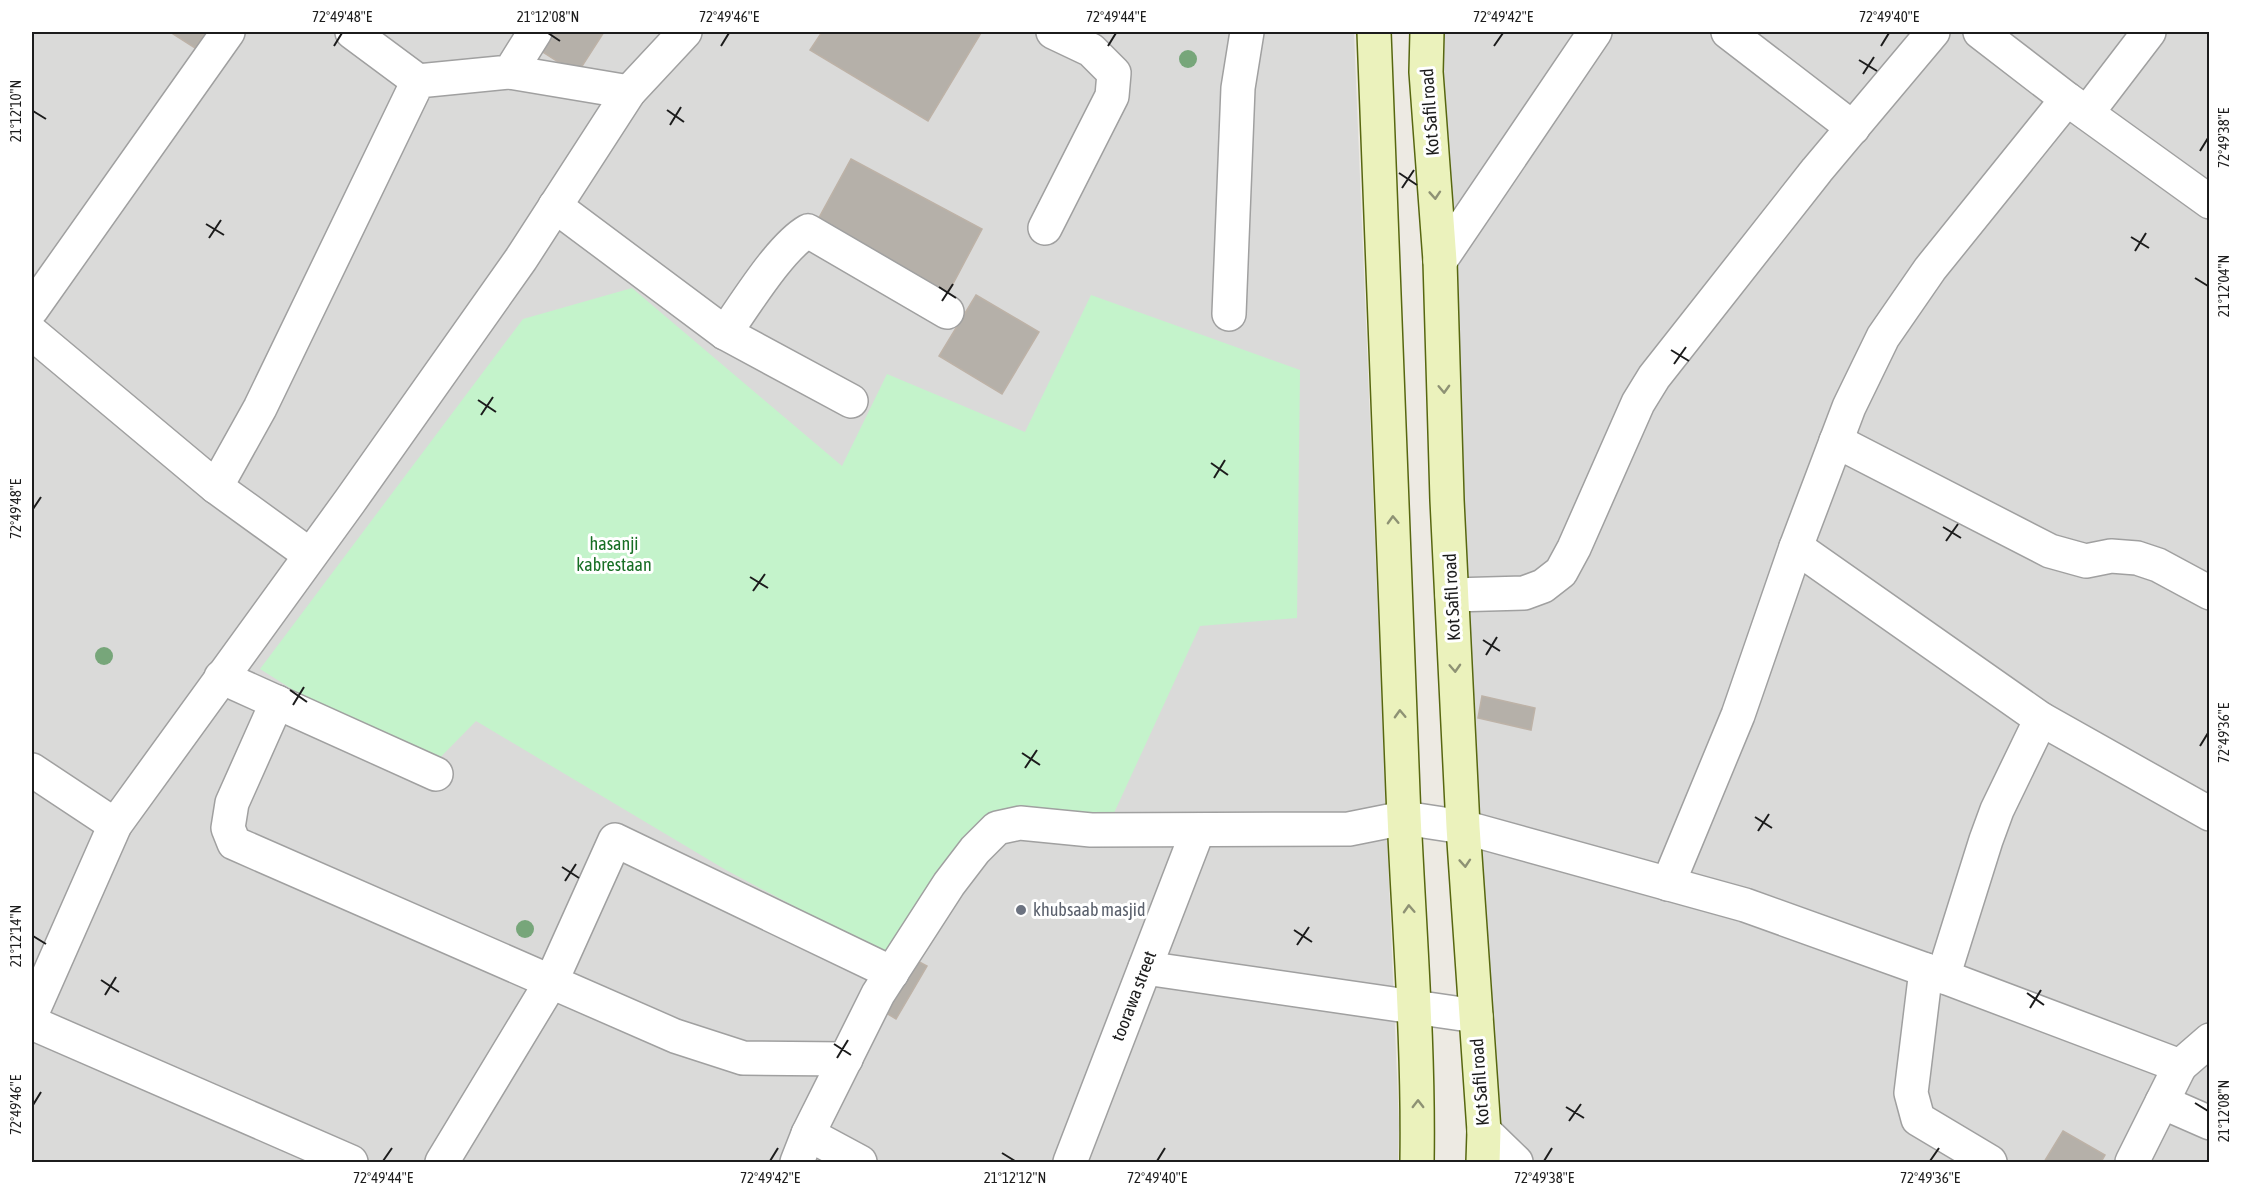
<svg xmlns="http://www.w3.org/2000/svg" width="2241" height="1194" font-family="'Asap Condensed',sans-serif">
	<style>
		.residential { fill: #dadad9 }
		.park { fill: #c4f3cb }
		.building { fill: #b5b0a9; stroke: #bdb2a7; stroke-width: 1.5 }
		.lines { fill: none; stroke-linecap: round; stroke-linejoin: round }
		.minor-casing { stroke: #a0a0a0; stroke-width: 36 }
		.secondary-casing { stroke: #576710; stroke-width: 36 }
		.minor { stroke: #fff; stroke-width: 33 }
		.secondary { stroke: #ebf2bc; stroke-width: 33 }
		.tree { fill: #77a67a }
		.oneway { stroke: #8e9274 }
		.ticks { fill: none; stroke: #1c1c1c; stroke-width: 2 }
		.worship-dot { fill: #6b7280; stroke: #fff; stroke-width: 2 }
		.labels { text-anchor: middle; stroke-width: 6; stroke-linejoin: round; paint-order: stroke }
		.street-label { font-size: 18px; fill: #1c1c1c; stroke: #fff }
		.park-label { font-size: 18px; fill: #176e24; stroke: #fff }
		.worship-label { font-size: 18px; fill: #5b616d; stroke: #fff; text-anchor: start }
		.neatline { fill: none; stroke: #1c1c1c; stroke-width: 2 }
		.ticks-label { font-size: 15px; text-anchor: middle; fill: #1c1c1c }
	</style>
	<rect width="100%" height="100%" fill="#edeae3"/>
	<!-- residential -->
	<g class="residential">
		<path d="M32,32h636l-59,66 -256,377 -255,354 -66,143z"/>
		<path d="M703,32h651l45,1093 -1,37h-1366v-126l95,-199 519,-746z"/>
		<path d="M1432,32h777v1130h-720z"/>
	</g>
	<!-- park -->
	<path class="park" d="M632,288l210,178 45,-92 138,58 66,-137 209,75 -3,248 -97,8 -86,187 -125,2 -99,142 -164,-87 -250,-149 -51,52 -165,-104 263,-350z"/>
	<!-- building -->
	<g class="building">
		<path d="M170,32h36l-11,16z"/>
		<path d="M545,32h59l-27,42 -42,-27z"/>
		<path d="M822,32h156l3,1 -53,88 -118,-71z"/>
		<path d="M851,159l131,70 -36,68 -131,-72z"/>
		<path d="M976,295l63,37 -37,62 -63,-38z"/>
		<path d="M1482,696l53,12 -4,22 -53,-12z"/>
		<path d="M908,956l19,10 -31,53 -18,-11z"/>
		<path d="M2063,1131l42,24 -4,7h-57z"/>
	</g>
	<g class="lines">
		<!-- minor casing -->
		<g class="minor-casing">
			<g id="minor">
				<path d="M352,32l66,49"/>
				<path d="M1728,32l125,96"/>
				<path d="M1980,32l87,67 143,103"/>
				<path d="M510,72l119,20"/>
				<path d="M2087,113l62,-81"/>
				<path d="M555,206l170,127 126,68"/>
				<path d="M1045,228l67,-132 2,-23 -23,-23 -38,-18"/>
				<path d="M1440,261l155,-229"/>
				<path d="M32,309l196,-277"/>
				<path d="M1229,314l9,-226 9,-56"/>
				<path d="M32,333l184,154 44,-79 158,-327 92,-9 25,-40"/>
				<path d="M725,333c20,-28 55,-86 83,-102l139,81"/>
				<path d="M1836,441l214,110 36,10 25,-5 26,2 21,7 52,28"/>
				<path d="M216,487l94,68"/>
				<path d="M1796,547l245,172 169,95"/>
				<path d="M1452,595l72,-2 19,-7 18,-14 13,-24 64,-145 16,-26 163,-207 116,-138"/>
				<path d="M221,677l215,97"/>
				<path d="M277,702l-45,101 -4,25 6,15 441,193 68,22 103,1"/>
				<path d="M32,770l83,55"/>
				<path d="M1668,884l70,-169 58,-168 53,-140 34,-70 47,-68 137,-170"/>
				<path d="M1145,968l331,48"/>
				<path d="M1926,970l-15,123 7,26 72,43"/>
				<path d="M1943,977l43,-137 11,-30 44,-91"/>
				<path d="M32,1013l83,-188 235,-324 171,-242 108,-167 56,-60"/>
				<path d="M32,1023l319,139"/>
				<path d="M2162,1102l48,21"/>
				<path d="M1484,1131l32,31"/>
				<path d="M808,1134l52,28"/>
				<path d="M442,1162l109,-180 64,-142 277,133"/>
				<path d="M797,1162l11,-28 70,-140 71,-110 26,-34 22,-22 23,-5 71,7 258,-1 55,-11 59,9 282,78 181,65 254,96 30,-26"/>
				<path d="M1070,1162l128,-332"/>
				<path d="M2132,1162l48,-96"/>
			</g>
		</g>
		<!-- secondary casing -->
		<g class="secondary-casing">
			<g id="secondary">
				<path d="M1374,32c11,253 20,507 29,761 5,123 16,246 14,369"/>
				<path d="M1427,32l-1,40 14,189 7,239 16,327 21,304 -1,31"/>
			</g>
		</g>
		<!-- minor -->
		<use href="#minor" class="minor"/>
		<!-- secondary -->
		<use href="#secondary" class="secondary"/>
	</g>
	<!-- trees -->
	<g class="tree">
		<circle cx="1188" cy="59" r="9"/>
		<circle cx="104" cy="656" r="9"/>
		<circle cx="525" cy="929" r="9"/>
	</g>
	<!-- one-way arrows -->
	<defs><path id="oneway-chevron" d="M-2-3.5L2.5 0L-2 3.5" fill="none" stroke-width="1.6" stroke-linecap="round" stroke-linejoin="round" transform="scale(1.5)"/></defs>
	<g class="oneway">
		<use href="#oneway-chevron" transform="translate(1435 195) rotate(86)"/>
		<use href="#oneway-chevron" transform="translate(1444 389) rotate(88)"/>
		<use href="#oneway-chevron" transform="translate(1393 520) rotate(-92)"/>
		<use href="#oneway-chevron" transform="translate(1455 668) rotate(87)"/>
		<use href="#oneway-chevron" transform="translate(1400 714) rotate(-92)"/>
		<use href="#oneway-chevron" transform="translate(1465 863) rotate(86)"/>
		<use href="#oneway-chevron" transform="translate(1409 909) rotate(-93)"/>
		<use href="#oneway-chevron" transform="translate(1418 1104) rotate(-90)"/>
	</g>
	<!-- ticks -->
	<path class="ticks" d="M548,33l12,8M334,46l8,-13M721,46l8,-13M1108,46l8,-13M1494,46l9,-13M1881,46l8,-13M1859,60l18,11M1863,74l11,-17M667,110l17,12M33,111l13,8M670,125l11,-18M2200,151l8,-13M1399,173l18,12M1402,188l12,-18M206,224l18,11M2131,237l18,11M209,238l12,-18M2135,251l11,-18M2195,278l13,8M939,287l17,11M942,301l11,-17M1671,350l18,11M1674,364l12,-17M478,400l18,12M481,415l12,-18M1211,463l17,12M1214,478l11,-18M33,509l8,-12M1943,527l18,11M1946,541l12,-17M750,577l18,11M753,591l12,-17M1483,640l17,11M1486,655l11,-18M290,690l17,12M293,705l11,-18M2200,746l8,-13M1022,753l18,12M1025,768l12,-18M1755,817l17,11M1758,831l11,-17M562,867l17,11M565,881l11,-17M1294,930l18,12M33,936l13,8M1297,945l12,-18M101,980l18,12M2027,993l17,12M105,995l11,-18M2030,1008l11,-18M834,1044l17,11M837,1058l11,-18M2195,1103l13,8M33,1105l8,-13M1566,1107l18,11M1569,1121l12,-17M1002,1153l13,8M383,1161l9,-13M770,1161l8,-13M1157,1161l8,-13M1544,1161l8,-13M1930,1161l9,-13"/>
	<!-- markers -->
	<circle class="worship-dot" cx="1021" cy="910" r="6"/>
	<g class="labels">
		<!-- street labels -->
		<g class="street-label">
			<text transform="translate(1430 112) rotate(-94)" y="6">Kot Safil road</text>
			<text transform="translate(1452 597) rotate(-93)" y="6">Kot Safil road</text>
			<text transform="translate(1134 996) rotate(-69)" y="6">toorawa street</text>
			<text transform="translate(1480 1082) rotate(-94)" y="6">Kot Safil road</text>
		</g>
		<!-- park labels -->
		<g class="park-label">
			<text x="614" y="550">hasanji<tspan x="614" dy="21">kabrestaan</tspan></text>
		</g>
		<!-- worship labels -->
		<g class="worship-label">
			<text x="1033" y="916">khubsaab masjid</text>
		</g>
	</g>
	<!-- border -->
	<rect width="2241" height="1194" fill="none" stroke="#ffffff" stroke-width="66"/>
	<rect x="33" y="33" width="2175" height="1128" class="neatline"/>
	<g class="ticks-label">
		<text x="342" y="22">72°49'48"E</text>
		<text x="548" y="22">21°12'08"N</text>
		<text x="729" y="22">72°49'46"E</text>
		<text x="1116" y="22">72°49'44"E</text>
		<text x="1503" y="22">72°49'42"E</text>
		<text x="1889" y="22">72°49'40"E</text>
		<text transform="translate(16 111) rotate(-90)" y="5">21°12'10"N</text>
		<text transform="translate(2224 138) rotate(-90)" y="5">72°49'38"E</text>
		<text transform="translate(2224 286) rotate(-90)" y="5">21°12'04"N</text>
		<text transform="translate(16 509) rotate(-90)" y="5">72°49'48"E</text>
		<text transform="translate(2224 733) rotate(-90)" y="5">72°49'36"E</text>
		<text transform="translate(16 936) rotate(-90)" y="5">21°12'14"N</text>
		<text transform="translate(16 1105) rotate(-90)" y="5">72°49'46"E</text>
		<text transform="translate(2224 1111) rotate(-90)" y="5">21°12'08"N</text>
		<text x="383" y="1183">72°49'44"E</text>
		<text x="770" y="1183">72°49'42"E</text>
		<text x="1015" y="1183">21°12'12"N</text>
		<text x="1157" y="1183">72°49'40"E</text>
		<text x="1544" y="1183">72°49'38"E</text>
		<text x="1930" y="1183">72°49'36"E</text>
	</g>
</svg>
